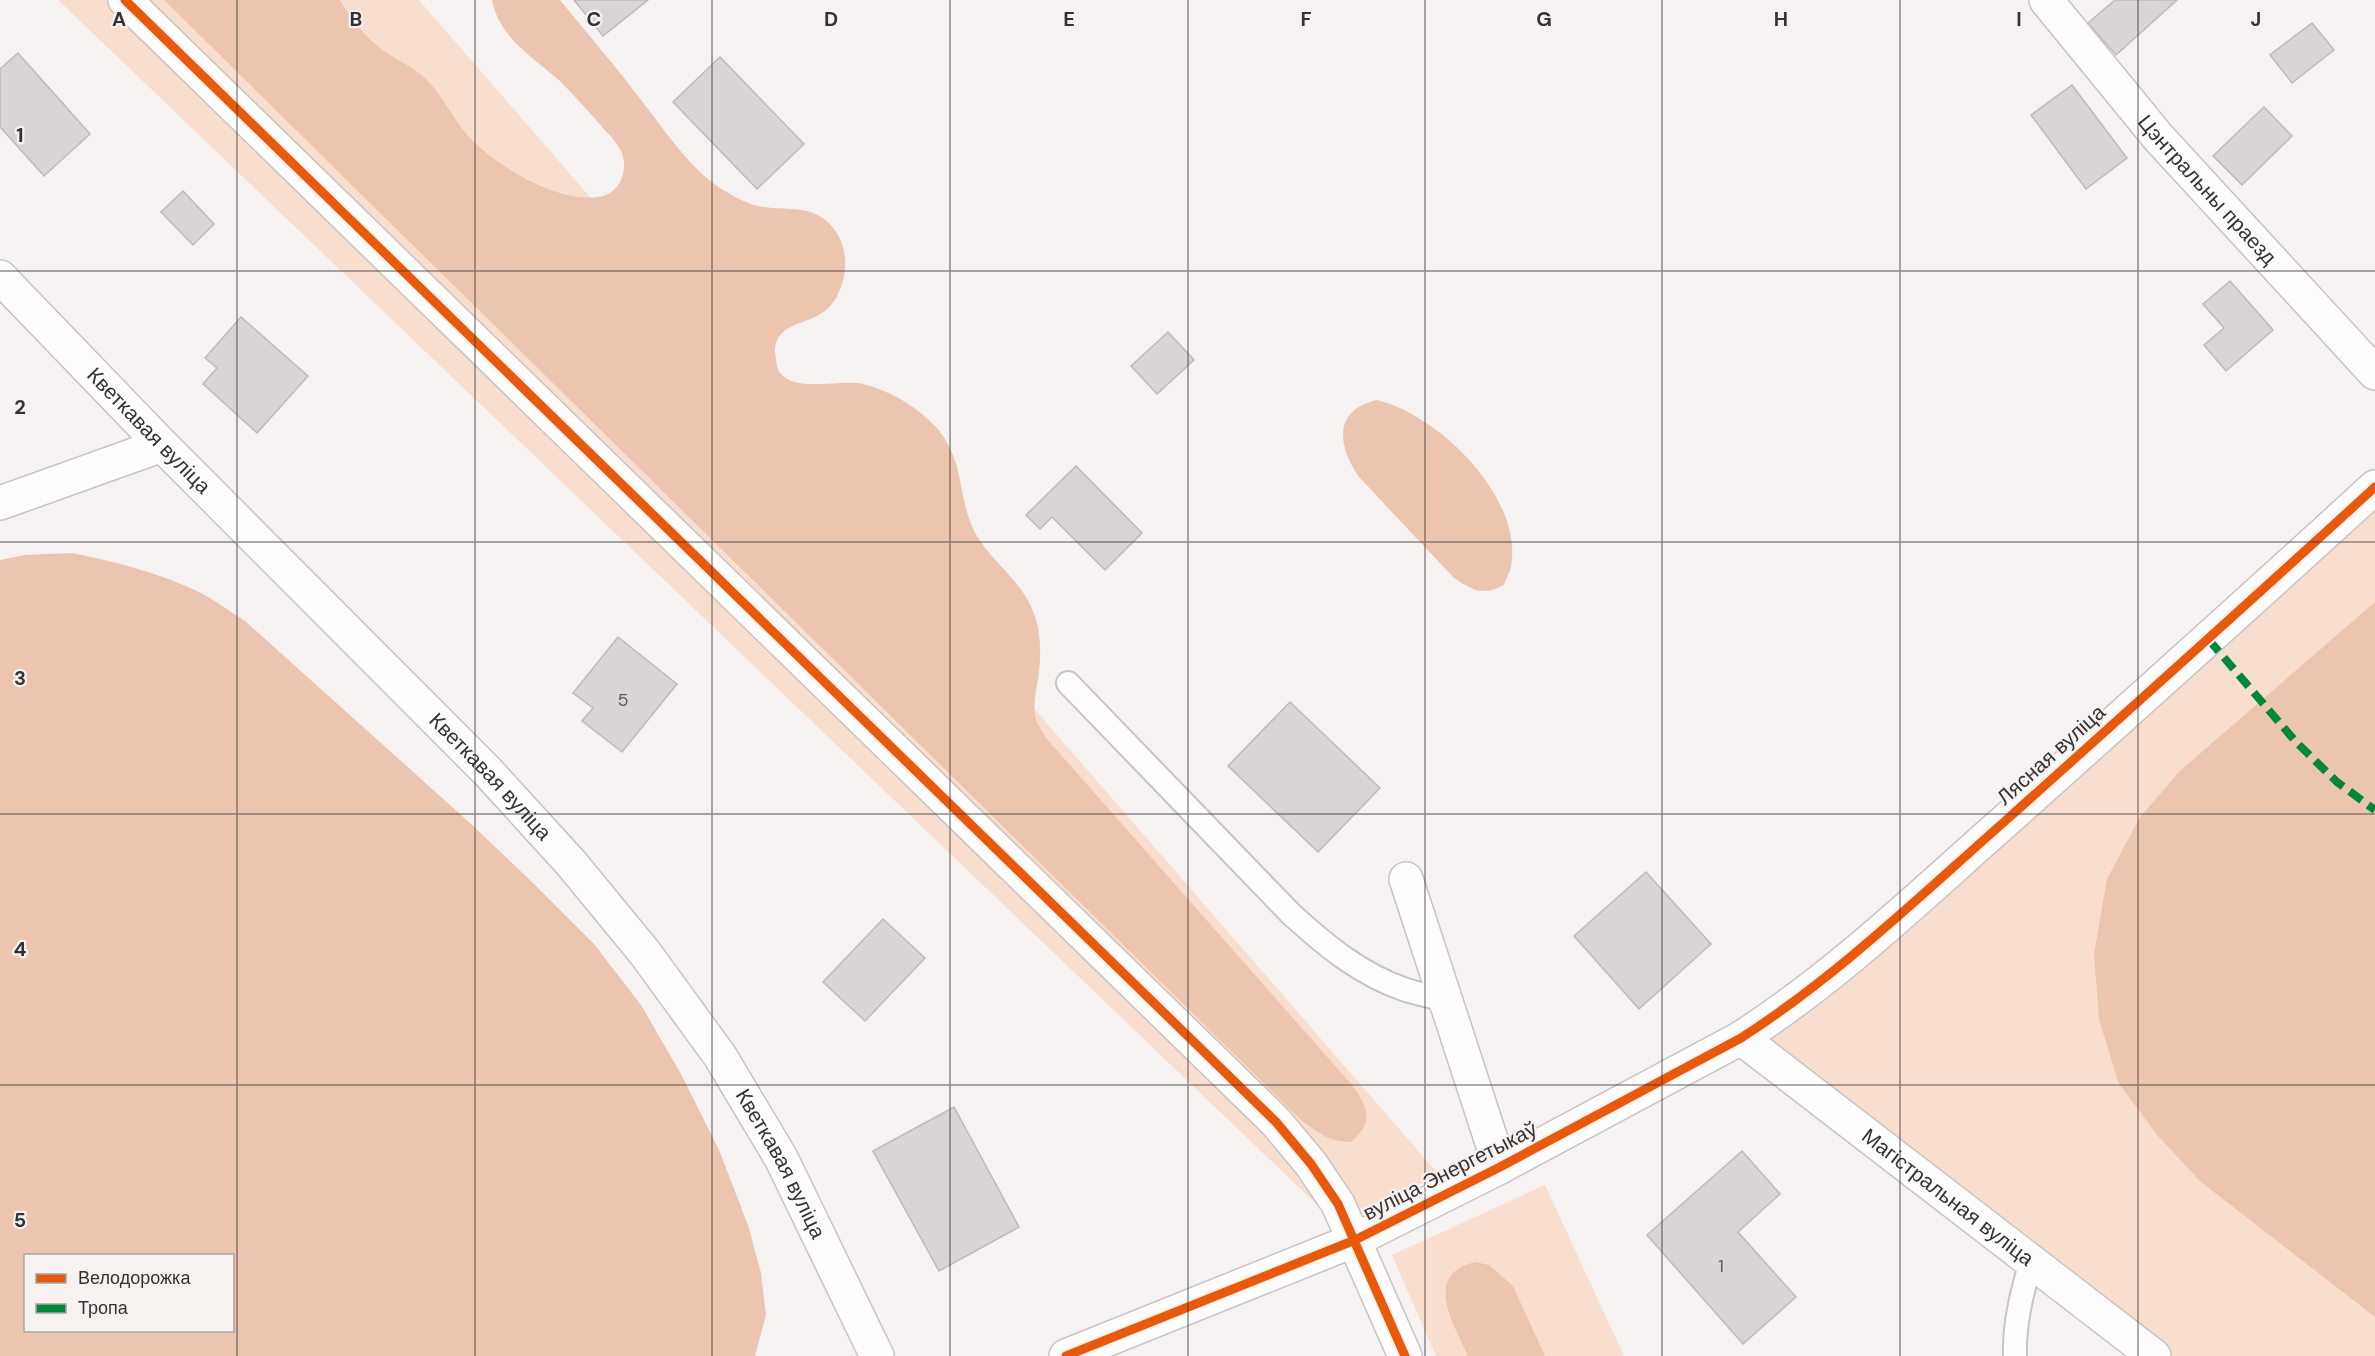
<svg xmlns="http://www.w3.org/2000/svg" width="2375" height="1356" font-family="'DM Sans',sans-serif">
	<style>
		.green { fill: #f8decf }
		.forest { fill: #ecc5b1; fill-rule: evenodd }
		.building { fill: #d8d5d4; stroke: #bdbbba; stroke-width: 1.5 }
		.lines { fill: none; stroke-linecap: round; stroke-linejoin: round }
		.service-casing { stroke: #c7c4c3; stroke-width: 26 }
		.minor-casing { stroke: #c7c4c3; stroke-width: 36 }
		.service { stroke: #fefdfd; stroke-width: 22 }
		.minor { stroke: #fefdfd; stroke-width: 33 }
		.quiet { stroke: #00873e; stroke-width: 8; stroke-dasharray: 15 8; stroke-linecap: butt }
		.cycleway-casing { stroke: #f7f1ef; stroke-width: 13 }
		.cycleway { stroke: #e8590c; stroke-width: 9 }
		.grid { fill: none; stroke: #353332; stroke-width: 1.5; stroke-opacity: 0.55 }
		.labels { text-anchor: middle; stroke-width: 4.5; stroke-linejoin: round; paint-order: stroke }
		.number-label { font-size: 18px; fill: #5e5c5a }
		.street-label { font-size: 21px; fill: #353332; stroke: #f7f1ef }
		.grid-label { font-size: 20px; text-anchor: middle; font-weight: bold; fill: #353332; stroke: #f7f1ef; stroke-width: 4.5; stroke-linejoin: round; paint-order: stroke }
	</style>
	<rect width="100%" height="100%" fill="#f5f2f1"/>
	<!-- green -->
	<g class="green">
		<path d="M58,0h361l1021,1176 -107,44z"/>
		<path d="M2375,487v869h-221l-413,-318z"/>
		<path d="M1545,1185l79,171h-188l-44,-101z"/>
	</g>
	<!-- forest -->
	<g class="forest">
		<path d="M164,0h176c11,19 26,38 44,51 14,10 30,16 42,28 18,18 28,43 46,61 27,28 94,68 134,55 13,-5 19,-20 18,-33 -1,-14 -12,-24 -21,-34 -14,-16 -28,-32 -43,-47 -28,-25 -60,-42 -68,-81h68c26,32 53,63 78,96 25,31 48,69 82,92 11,7 25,15 38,18 31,6 62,-5 81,31 12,22 6,58 -14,74 -19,15 -50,11 -50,41 1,6 1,15 5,21 15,20 61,6 83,11 28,7 53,22 73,43 31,35 20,73 41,109 17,28 46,46 57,78 7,17 7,40 5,58 -2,16 -7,32 -3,48 2,6 7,13 11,19l305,346c16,23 23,36 -1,57 -22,0 -32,-9 -50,-22z"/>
		<path d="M1377,400c62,15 147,98 134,167 -2,6 -5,12 -7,18 -22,11 -30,6 -50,-7l-95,-101c-21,-30 -27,-67 18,-77z"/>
		<path d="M72,553c45,9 88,20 129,40 15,8 30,19 44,28l225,202 63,60 61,61 47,61 40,69 38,76 29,75 13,48 5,42 -11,41h-755v-796l25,-5zM26,1256h206v74h-206z"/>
		<path d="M2375,602v715l-174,-135 -44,-47 -39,-53 -19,-63 -5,-65 13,-75 33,-62 41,-47z"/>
		<path d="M1475,1262l14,3 24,21 32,70h-77c-14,-32 -46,-81 7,-94z"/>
	</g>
	<!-- building -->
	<g class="building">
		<path d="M574,0h74l-45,36z"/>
		<path d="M2115,0h62l-61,55 -28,-32z"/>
		<path d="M2312,23l22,27 -42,33 -22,-28z"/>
		<path d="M18,53l72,81 -46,42 -44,-49v-58z"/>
		<path d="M720,57l84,87 -47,45 -84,-87z"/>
		<path d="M2072,85l55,73 -41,31 -55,-74z"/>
		<path d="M2264,107l28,29 -50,49 -29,-29z"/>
		<path d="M183,191l31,33 -21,21 -32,-33z"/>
		<path d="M2230,281l43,49 -47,41 -22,-26 20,-17 -21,-24z"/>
		<path d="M241,317l67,59 -51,57 -54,-49 14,-16 -12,-10z"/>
		<path d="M1168,332l26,28 -37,34 -26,-28z"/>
		<path d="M1076,466l66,67 -37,37 -53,-53 -12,12 -14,-14z"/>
		<path d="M618,637l59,47 -55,68 -40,-31 11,-13 -20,-15z"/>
		<path d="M1290,702l90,86 -62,64 -90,-86z"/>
		<path d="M1646,872l65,72 -72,65 -65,-73z"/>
		<path d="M883,919l42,39 -60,63 -42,-39z"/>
		<path d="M954,1107l65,120 -80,44 -66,-120z"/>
		<path d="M1742,1151l38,43 -42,38 58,65 -53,47 -96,-109z"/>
	</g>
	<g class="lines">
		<!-- service casing -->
		<g class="service-casing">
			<g id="service">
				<path d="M1068,683l223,231c34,31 70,61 115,76 13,4 27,7 40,10"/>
				<path d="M2015,1356c-1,-33 7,-63 16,-95"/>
			</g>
		</g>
		<!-- minor casing -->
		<g class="minor-casing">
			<g id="minor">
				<path d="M125,0l1151,1122 35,42 27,40 67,152"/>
				<path id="s1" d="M2046,0l112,137 217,236"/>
				<path id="s2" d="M0,277l162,168 326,327 83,91 74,90 75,103 61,102 96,198"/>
				<path d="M0,503l162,-58"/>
				<path d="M1406,879l94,288"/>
				<path id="s3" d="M1741,1038l413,318"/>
				<path d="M1066,1356l289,-116 145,-73 241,-129c95,-61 178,-141 263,-216 124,-111 248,-222 371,-335"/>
			</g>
		</g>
		<!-- service -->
		<use href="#service" class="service"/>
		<!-- minor -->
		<use href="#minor" class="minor"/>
		<!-- quiet -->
		<path class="quiet" d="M2209,640l87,102 41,40 38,28"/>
		<!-- cycleway casing -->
		<g class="cycleway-casing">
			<g id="cycleway">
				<path d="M125,0l1151,1122 35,42 27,40 67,152"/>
				<path d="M1066,1356l289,-116 145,-73 241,-129c95,-61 178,-141 263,-216 124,-111 248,-222 371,-335"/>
			</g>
		</g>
		<!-- cycleway -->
		<use href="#cycleway" class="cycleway"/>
	</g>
	<!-- grid -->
	<path class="grid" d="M237,0v1356M475,0v1356M712,0v1356M950,0v1356M1188,0v1356M1425,0v1356M1662,0v1356M1900,0v1356M2138,0v1356M0,271h2375M0,542h2375M0,814h2375M0,1085h2375"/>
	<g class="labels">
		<!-- number labels -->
		<g class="number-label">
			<text x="623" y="706">5</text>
			<text x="1721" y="1272">1</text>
		</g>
		<!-- street labels -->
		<g class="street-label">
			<text dy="7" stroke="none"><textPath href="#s1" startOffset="249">Цэнтральны праезд</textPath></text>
			<text dy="7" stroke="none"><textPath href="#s2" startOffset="214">Кветкавая вуліца</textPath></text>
			<text transform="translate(2051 755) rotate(-42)" y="7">Лясная вуліца</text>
			<text dy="7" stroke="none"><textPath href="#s2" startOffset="700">Кветкавая вуліца</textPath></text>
			<text dy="7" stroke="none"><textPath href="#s2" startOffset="1186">Кветкавая вуліца</textPath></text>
			<text transform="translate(1450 1171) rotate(-27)" y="7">вуліца Энергетыкаў</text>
			<text dy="7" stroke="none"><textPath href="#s3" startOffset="261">Магістральная вуліца</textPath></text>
		</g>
	</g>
	<g class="grid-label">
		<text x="119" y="26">A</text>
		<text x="356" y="26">B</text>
		<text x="594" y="26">C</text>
		<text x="831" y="26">D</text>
		<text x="1069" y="26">E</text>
		<text x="1306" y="26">F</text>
		<text x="1544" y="26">G</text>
		<text x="1781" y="26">H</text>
		<text x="2019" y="26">I</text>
		<text x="2256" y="26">J</text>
		<text x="20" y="142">1</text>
		<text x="20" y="414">2</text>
		<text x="20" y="685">3</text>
		<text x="20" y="956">4</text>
		<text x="20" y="1227">5</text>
	</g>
	<!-- legend -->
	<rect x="24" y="1254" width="210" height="78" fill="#f7f1ef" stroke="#a9a5a3" stroke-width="1.5"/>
	<rect x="36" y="1274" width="30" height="9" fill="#e8590c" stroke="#a9a5a3" stroke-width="1.5"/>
	<text x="78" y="1284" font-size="18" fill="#353332">Велодорожка</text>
	<rect x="36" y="1304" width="30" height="9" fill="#00873e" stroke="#a9a5a3" stroke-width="1.5"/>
	<text x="78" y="1314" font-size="18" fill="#353332">Тропа</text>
</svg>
